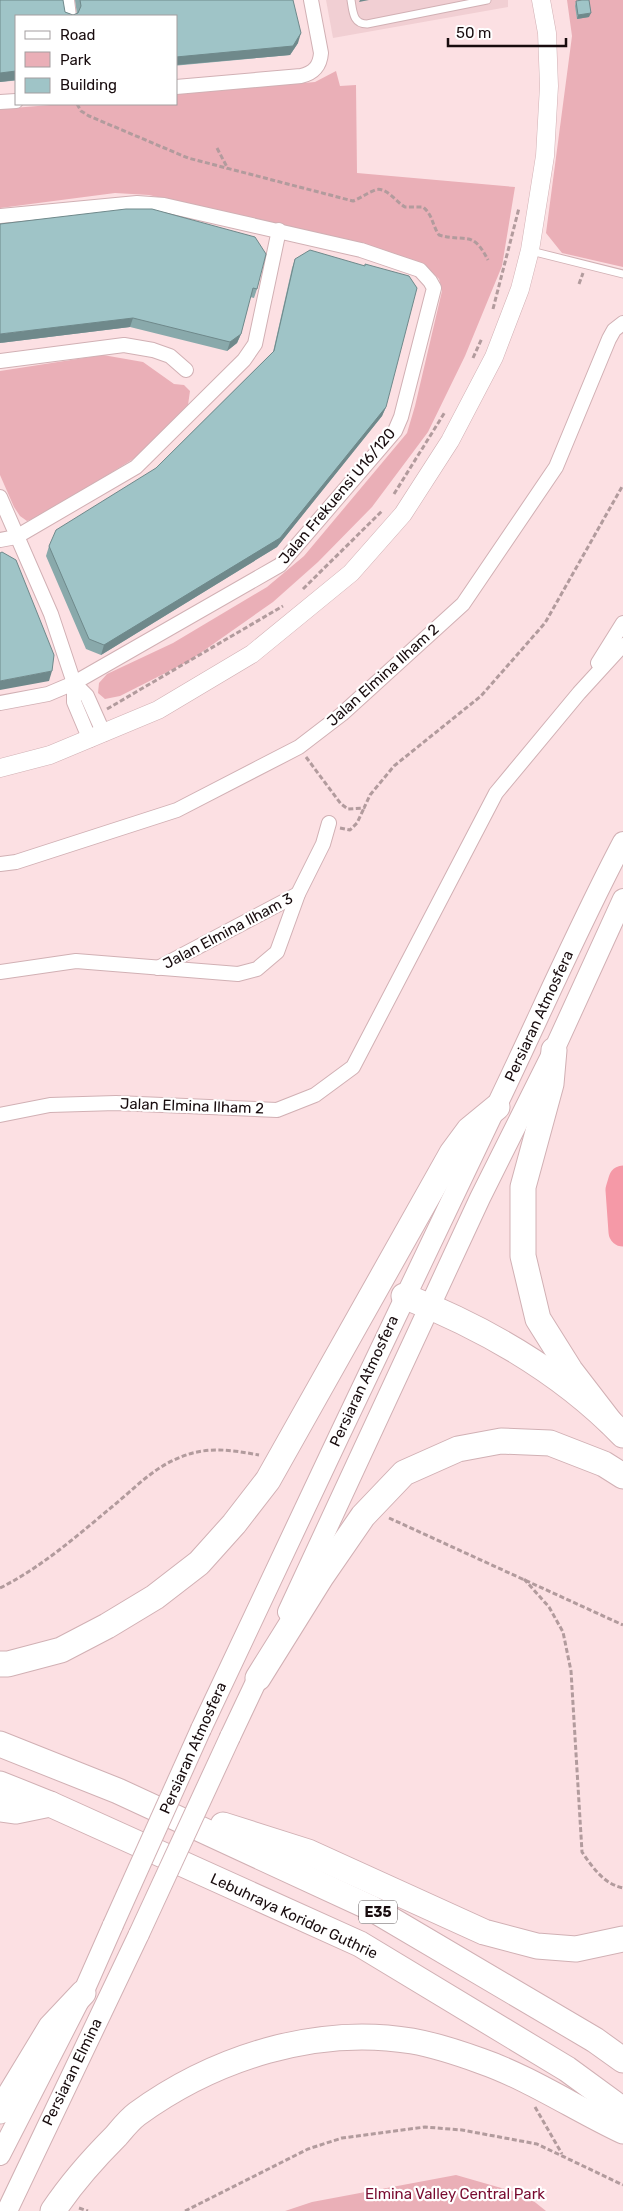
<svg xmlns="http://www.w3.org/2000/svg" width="623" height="2211" font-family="Rubik,sans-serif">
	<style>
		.built { fill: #f1cfd3 }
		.green { fill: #eaafb7 }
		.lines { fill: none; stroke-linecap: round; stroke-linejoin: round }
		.river { stroke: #f599a7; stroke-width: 29 }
		.service-casing { stroke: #d1b0b4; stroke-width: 9 }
		.minor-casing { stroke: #d1b0b4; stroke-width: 16 }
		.tertiary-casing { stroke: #d1b0b4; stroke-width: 19 }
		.secondary-casing { stroke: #d1b0b4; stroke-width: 22 }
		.motorway-casing { stroke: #d1b0b4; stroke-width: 27 }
		.path { stroke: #b29b9d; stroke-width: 3; stroke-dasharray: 5 2.5; stroke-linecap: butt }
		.service { stroke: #fff; stroke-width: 7 }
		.minor { stroke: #fff; stroke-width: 14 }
		.tertiary { stroke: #fff; stroke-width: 18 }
		.secondary { stroke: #fff; stroke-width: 20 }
		.motorway { stroke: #fff; stroke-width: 25 }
		.secondary-bridge-casing { stroke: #d1b0b4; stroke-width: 22; stroke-linecap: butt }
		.secondary-bridge { stroke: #fff; stroke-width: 20 }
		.wall { fill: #89a9ab }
		.shaded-wall { fill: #6f898b }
		.building { fill: #9fc4c7; stroke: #6f898b }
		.labels { text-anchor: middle; stroke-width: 4.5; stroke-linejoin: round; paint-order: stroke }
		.shield { fill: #fff; stroke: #5d5556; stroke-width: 1 }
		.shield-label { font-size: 14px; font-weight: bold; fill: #180c0e }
		.street-label { font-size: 15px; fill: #180c0e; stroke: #fff }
		.park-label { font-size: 15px; fill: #790b30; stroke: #fff }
	</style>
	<rect width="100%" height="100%" fill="#fce0e3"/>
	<!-- built -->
	<path class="built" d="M326,0h182v7l-175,31z"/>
	<!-- green -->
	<g class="green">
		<path d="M567,0h56v267l-61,-14 -16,-20 26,-197z"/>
		<path d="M336,71l4,15 16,-1 1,88 158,14 -13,79 -37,90 -37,76 -56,75 -54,55 -45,40 -84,59 -69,35 -15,3 -7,-6 1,-10 8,-9 66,-31 94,-56 37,-31 103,-123 8,-27 27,-115 -3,-12 -15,-14 -157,-42 -118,-28 -34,-2 -115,15v-99l63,-5h113v-10l139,-12z"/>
		<path d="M103,355l40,7 31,22 10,1 6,6 -2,14 -50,51 -95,59 -16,6 -7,-5 -6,-9 -14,-32v-104z"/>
		<path d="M456,2175l70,20 20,16h-261l27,-9z"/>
	</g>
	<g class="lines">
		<!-- river -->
		<path class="river" d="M623,1180l-3,10 3,42"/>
		<!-- service casing -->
		<g class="service-casing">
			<g id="service">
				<path d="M351,0c2,12 2,24 16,24l120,-24"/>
				<path d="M531,251l92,23"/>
			</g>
		</g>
		<!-- minor casing -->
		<g class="minor-casing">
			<g id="minor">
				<path d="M67,0l2,16"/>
				<path d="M176,87l125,-11c13,-3 19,-10 20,-23l-10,-53"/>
				<path d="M0,102l16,-1"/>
				<path d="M0,216l137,-13 27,2 197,45 59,20 10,11 4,7 -33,129 -6,14 -115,134 -206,118 -26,11 -48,9"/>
				<path d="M0,361l124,-16 29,5 17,6 16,14"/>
				<path d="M0,497l51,117 23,69v19l16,38"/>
				<path d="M0,540l16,-3 120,-70 108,-107 11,-16 24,-114"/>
				<path d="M598,663l25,-40"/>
				<path d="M74,683l13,13 17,38"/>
				<path d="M0,864l16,-2 161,-52 122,-63 43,-33 121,-110 93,-137 53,-128 5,-9 9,-7"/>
				<path d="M158,968l140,-74"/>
				<path d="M0,972l76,-11 162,13 19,-5 20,-17 21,-58 25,-50 6,-21"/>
				<path d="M0,1115l50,-10 66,-2 161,7 38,-15 38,-28 143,-274 83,-100 44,-48"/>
			</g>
		</g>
		<!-- tertiary casing -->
		<g class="tertiary-casing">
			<path id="tertiary" d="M0,768l50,-13 108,-45 94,-56 99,-81 52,-59 47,-73 44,-84 26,-68 10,-39 15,-94 4,-70 -2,-53 -6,-33"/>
		</g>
		<!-- secondary casing -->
		<g class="secondary-casing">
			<g id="secondary">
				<path d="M288,1612l192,-414 74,-148 69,-151"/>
				<path d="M201,1729c97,-207 195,-414 294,-620 43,-89 82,-180 128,-267"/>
				<path d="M230,1737l34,-72"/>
				<path d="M0,2155l83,-162 30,-68"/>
				<path d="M7,2211l132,-277"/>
			</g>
		</g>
		<!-- motorway casing -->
		<g class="motorway-casing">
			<g id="motorway">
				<path d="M554,1050l-3,34 -28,103v69l15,63 32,51 40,52"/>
				<path d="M404,1296c81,32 158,76 219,139"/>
				<path d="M0,1664h8l53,-14 46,-24 48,-29 44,-34 35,-39 34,-44 184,-327 17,-23 28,-23"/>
				<path d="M258,1678l63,-101 42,-61 41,-43 54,-24 43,-8 49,2 54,21 19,12"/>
				<path d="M0,1744l118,47 253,117 224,132 28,20"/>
				<path d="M0,1784l50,20 310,140 207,125 56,41"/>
				<path d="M0,1809l16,2 34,-7"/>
				<path d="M223,1825l85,27 176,80 53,14 39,3 47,-10"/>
				<path d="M0,2111l51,-84 32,-34"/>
				<path d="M53,2211c18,-27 40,-52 63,-75 6,-7 13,-16 21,-22 77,-56 179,-89 275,-73 22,4 47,12 69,20 49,17 95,48 142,70"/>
			</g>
		</g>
		<!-- path -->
		<g class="path">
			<path d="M77,104l4,7 8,5 99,42 165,43c8,-3 14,-8 22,-11 11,-4 21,12 30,17h18c10,8 9,18 16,28 28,8 33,-6 49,25"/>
			<path d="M217,148l11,21"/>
			<path d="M579,284l4,-11"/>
			<path d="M493,309l26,-101"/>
			<path d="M473,358l9,-20"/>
			<path d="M394,494l51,-82"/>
			<path d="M303,589l79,-78"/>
			<path d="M107,709l176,-103"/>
			<path d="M306,757l35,47 7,5 16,-1 6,-13 24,-29 87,-70 64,-73 78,-138"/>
			<path d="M340,828l10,2 7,-7 7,-15"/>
			<path d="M389,1518l234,107"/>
			<path d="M524,1579l25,28 14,25 8,39 11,181c11,16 22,32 41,36"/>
			<path d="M0,1588c42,-21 78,-53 113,-82 22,-18 41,-39 68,-49 26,-11 51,-7 78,-2"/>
			<path d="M535,2107l27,47"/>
			<path d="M79,2208l9,3"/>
			<path d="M185,2211l123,-62 34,-11 83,-11 37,3 75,14 86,41"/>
		</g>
		<!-- service -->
		<use href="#service" class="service"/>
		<!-- minor -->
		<use href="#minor" class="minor"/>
		<!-- tertiary -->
		<use href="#tertiary" class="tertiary"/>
		<!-- secondary -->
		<use href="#secondary" class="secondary"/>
		<!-- motorway -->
		<use href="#motorway" class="motorway"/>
		<!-- secondary-bridge casing -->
		<g class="secondary-bridge-casing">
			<g id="secondary-bridge">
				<path d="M113,1925l88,-196"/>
				<path d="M139,1934l91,-197"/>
			</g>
		</g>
		<!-- secondary-bridge -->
		<use href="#secondary-bridge" class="secondary-bridge"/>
	</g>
	<!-- wall -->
	<g class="wall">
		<path d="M0,0l65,12 8,3 4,-1 -2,-14h218l5,43 -8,12 -290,27z"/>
		<path d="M576,1l13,16 -12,2 -2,-13z"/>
		<path d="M255,237l2,52 -3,9 -4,-1 -9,37 -4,9 -10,8 -97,-24 -130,16z"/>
		<path d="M295,259l91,148 -4,9 -105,131 -176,108 -15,-6 -40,-93 3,-10 107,-78 117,-116 19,-84z"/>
	</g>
	<!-- shaded-wall -->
	<g class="shaded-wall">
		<path d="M360,0h9l-10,2z"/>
		<path d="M591,13l-2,4 -12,2 1,-4z"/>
		<path d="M301,33l-3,10 -8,12 -114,10v-8z"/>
		<path d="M16,71v9l-16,2v-9z"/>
		<path d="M133,318l-3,9 -130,16v-9z"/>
		<path d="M241,334l-4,9 -10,8 3,-9z"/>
		<path d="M386,407l-4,9 -105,131 -176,108 3,-10z"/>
		<path d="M52,671l-3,10 -49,9v-9z"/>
	</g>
	<!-- building -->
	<g class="building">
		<path d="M0,0h63l2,12 8,3 5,-2 3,-7 -1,-6h213l8,33 -8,13 -117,11v-41h-160v55l-16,2z"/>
		<path d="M582,0h7l2,13 -13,2 -2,-14z"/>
		<path d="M126,209h26l103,28 11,17 -9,35 -4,-1 -12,46 -11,8 -97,-24 -133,16v-110z"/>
		<path d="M310,250l55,16v-2l44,12 8,12 -31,119 -106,131 -176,107 -15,-6 -40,-93 7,-16 100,-62 118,-117 21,-92z"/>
		<path d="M2,552l14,8 38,95 -2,16 -52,10v-128z"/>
	</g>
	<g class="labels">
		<!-- shield labels -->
		<rect class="shield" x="359" y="1900.5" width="38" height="23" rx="4"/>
		<g class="shield-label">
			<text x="378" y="1917">E35</text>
		</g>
		<!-- street labels -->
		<g class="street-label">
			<text transform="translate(337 496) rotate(-50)" y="5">Jalan Frekuensi U16/120</text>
			<text transform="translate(383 675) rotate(-42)" y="5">Jalan Elmina Ilham 2</text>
			<text transform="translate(228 931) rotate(-28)" y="5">Jalan Elmina Ilham 3</text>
			<text transform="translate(539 1016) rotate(-65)" y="5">Persiaran Atmosfera</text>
			<text transform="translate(192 1106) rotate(2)" y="5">Jalan Elmina Ilham 2</text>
			<text transform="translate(364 1381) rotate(-65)" y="5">Persiaran Atmosfera</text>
			<text transform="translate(193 1748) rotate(-66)" y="5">Persiaran Atmosfera</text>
			<text transform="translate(294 1916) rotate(25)" y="5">Lebuhraya Koridor Guthrie</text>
			<text transform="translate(72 2072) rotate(-64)" y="5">Persiaran Elmina</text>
		</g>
		<!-- park labels -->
		<g class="park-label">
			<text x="455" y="2199">Elmina Valley Central Park</text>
		</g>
	</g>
	<!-- legend -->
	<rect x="15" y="15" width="162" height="90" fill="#ffffff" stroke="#a39e9f"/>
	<rect x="25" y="31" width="25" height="8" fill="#ffffff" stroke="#a39e9f"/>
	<text x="60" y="40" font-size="15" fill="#180c0e">Road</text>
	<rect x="25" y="52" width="25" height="15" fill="#eaafb7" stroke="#a39e9f"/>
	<text x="60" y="65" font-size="15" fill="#180c0e">Park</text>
	<rect x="25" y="78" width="25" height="15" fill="#9fc4c7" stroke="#a39e9f"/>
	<text x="60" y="90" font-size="15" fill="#180c0e">Building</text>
	<!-- scale -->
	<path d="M448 38v8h118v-8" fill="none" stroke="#180c0e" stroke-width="2.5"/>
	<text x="456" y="38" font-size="15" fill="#180c0e" stroke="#ffffff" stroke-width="4" paint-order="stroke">50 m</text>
</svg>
